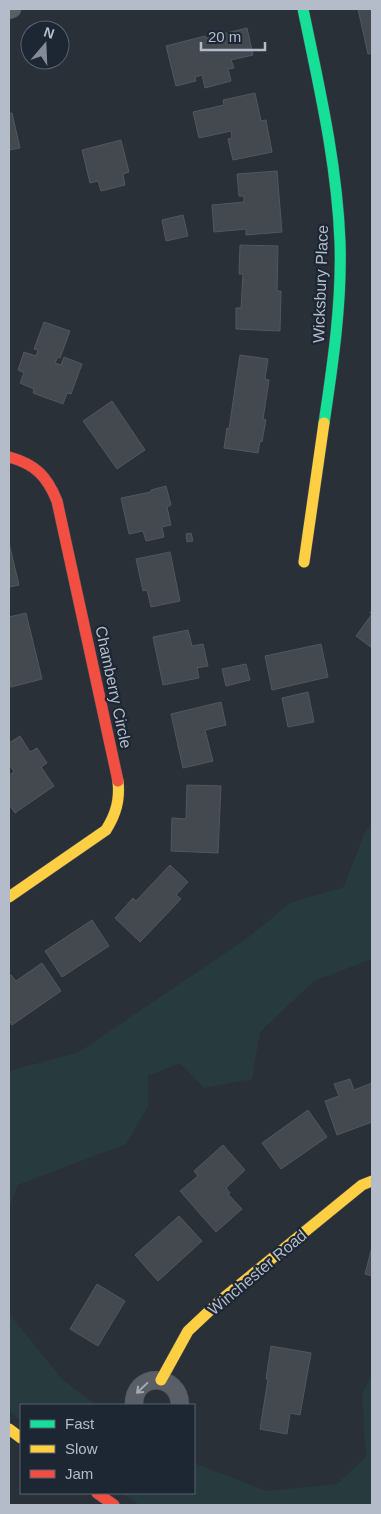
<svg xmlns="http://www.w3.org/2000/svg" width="381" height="1514" font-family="Arial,sans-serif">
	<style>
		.green { fill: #273a3e }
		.building { fill: #444950; stroke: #52575f }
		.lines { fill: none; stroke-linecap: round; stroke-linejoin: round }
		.street-casing { stroke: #484c53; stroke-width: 19 }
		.fast-casing { stroke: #484c53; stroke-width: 12 }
		.slow-casing { stroke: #484c53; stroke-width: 12 }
		.jam-casing { stroke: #484c53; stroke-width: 12 }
		.street { stroke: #5a5e66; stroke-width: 18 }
		.fast { stroke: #16e098; stroke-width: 11 }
		.slow { stroke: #ffcf43; stroke-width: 11 }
		.jam { stroke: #f24e42; stroke-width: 11 }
		.oneway { stroke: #a2a9b5 }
		.labels { text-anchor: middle; stroke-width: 4.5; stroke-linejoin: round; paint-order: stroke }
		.street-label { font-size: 16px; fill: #b4bcc9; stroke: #1d2633 }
	</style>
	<rect width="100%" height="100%" fill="#2a3038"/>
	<!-- green -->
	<g class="green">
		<path d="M372,827v132l-58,22 -54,51 -8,47 -48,9 -24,-25 -32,13v30l-22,38 -108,41 -9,23v-137l70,-19 170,-115 41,-34 54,-16 22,-58z"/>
		<path d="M9,1308l1,7 52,64 34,26h-75v15l-12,-9z"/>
		<path d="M372,1375v130h-232l-18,-12h72v-30l72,28 71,-7 29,-27 -4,-63z"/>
	</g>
	<!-- building -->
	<g class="building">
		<path d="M358,9h14v44l-4,1z"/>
		<path d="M247,28l6,27 -22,5 3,8 -6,1 3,12 -26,7 -3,-13 -7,2 1,4 -20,5 -10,-40 39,-10 1,2z"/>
		<path d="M255,93l6,28 5,-1 6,32 -39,8 -5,-21 4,-1 -1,-7 -32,7 -6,-26 31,-7 -1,-5z"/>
		<path d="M9,113h3l8,35 -11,2z"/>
		<path d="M121,140l8,32 -6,2 2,11 -24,6 -3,-10 -8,2 -8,-33z"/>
		<path d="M277,171l5,61 -36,3v-6l-32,3 -2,-27 32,-3v-6h-5l-2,-22z"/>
		<path d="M183,215l5,21 -22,5 -4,-21z"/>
		<path d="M240,245l38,1 -1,45h4l-1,40 -44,-2v-21h5l2,-34h-4z"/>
		<path d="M44,322l26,9 -10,27 -2,-1 -3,6 6,2 3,-8 18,7 -11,30 -4,-1 -4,11 -30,-11 1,-4 -14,-6 4,-10 -6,-3 6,-18 12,4 2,-6 -4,-1z"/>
		<path d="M240,355l28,4 -3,20 4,1 -6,39 3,1 -4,22 -2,-1 -2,12 -34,-5 3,-20 2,1z"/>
		<path d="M112,401l33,49 -28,19 -34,-48z"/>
		<path d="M166,486l5,19 -4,2 4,18 -9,2 2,10 -18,4 -3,-10 -14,3 -8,-36 30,-6v-2z"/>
		<path d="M191,533l2,8 -6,1 -1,-8z"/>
		<path d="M9,543l10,42 -10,2z"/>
		<path d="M170,552l10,49 -29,6 -4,-17 -4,1 -7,-32z"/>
		<path d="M372,610v38l-16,-12 16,-22 -2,-1z"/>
		<path d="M26,613l16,66 -31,8 -2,-11v-59z"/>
		<path d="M188,630l4,16 11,-2 5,22 -11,2 2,10 -36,7 -10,-48z"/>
		<path d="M321,644l7,33 -56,13 -7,-34z"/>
		<path d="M246,664l4,16 -24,6 -4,-17z"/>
		<path d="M308,692l6,30 -26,5 -6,-29z"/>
		<path d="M221,702l5,23 -21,5 8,31 -30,7 -12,-54z"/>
		<path d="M20,736l10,16 7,-4 10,15 -6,4 13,19 -39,27 -6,-9v-29l5,-3 -5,-8v-21z"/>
		<path d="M187,785l34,1 -3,67 -47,-2 1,-33 14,1z"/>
		<path d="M170,865l18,17 -12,13 5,4 -41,43 -25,-24 18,-20 3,3z"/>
		<path d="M92,920l17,26 -47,31 -17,-26z"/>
		<path d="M42,963l19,28 -49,34 -3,-5v-44l2,-1 5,6z"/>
		<path d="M350,1079l4,11 18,-7v39l-35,13 -12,-34 14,-5 -5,-12z"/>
		<path d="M308,1110l19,27 -46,32 -19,-26z"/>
		<path d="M223,1145l22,25 -19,18 4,5 -2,1 14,15 -26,23 -36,-41 18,-15 -4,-5z"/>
		<path d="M179,1216l23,25 -44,40 -23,-26z"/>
		<path d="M372,1247v29l-7,-2z"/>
		<path d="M97,1284l28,17 -27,45 -28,-17z"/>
		<path d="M271,1346l40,7 -11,62 -10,-2 -3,21 -27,-5 8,-50h-2z"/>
	</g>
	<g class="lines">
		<!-- street casing -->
		<g class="street-casing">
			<g id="street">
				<path d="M9,10l3,-1"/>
				<path d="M134,1405c-1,-33 45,-33 46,0"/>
			</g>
		</g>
		<!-- fast casing -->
		<g class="fast-casing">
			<path id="fast" d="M303,9c16,77 34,154 37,233 2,60 -7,121 -16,181"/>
		</g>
		<!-- slow casing -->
		<g class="slow-casing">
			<g id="slow">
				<path d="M304,562l20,-139"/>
				<path d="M9,897l97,-67c10,-16 14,-30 12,-49"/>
				<path d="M161,1380l27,-49 33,-31 141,-115 10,-4"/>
				<path d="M9,1429l12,9"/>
			</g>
		</g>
		<!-- jam casing -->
		<g class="jam-casing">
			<g id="jam">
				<path d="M9,457c26,7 38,19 48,44l61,280"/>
				<path d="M97,1493l17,12"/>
			</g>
		</g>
		<!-- street -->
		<use href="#street" class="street"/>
		<!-- fast -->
		<use href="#fast" class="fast"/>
		<!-- slow -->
		<use href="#slow" class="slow"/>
		<!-- jam -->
		<use href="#jam" class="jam"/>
	</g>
	<!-- one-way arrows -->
	<defs><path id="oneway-shaft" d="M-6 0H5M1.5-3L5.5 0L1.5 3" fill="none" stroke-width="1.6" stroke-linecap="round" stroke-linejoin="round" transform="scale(1.25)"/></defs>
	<use class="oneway" href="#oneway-shaft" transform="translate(142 1388) rotate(137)"/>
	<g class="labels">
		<!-- street labels -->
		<g class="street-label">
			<text transform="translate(320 284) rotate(-88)" y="6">Wicksbury Place</text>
			<text transform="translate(114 687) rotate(78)" y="6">Chamberry Circle</text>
			<text transform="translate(257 1272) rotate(-40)" y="6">Winchester Road</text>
		</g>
	</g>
	<!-- border -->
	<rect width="381" height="1514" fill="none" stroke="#b4bcc9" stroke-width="20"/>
	<!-- legend -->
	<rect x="20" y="1404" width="175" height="90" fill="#1d2633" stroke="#59626f"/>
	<rect x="30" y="1420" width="25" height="8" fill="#16e098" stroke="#59626f"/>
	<text x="65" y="1429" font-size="15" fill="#b4bcc9">Fast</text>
	<rect x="30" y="1445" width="25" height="8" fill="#ffcf43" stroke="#59626f"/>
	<text x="65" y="1454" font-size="15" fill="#b4bcc9">Slow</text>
	<rect x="30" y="1470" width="25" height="8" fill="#f24e42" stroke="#59626f"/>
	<text x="65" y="1479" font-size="15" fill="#b4bcc9">Jam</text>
	<!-- north arrow -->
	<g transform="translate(45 45) rotate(19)"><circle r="24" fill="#1d2633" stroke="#59626f"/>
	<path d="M0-4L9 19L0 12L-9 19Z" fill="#848b96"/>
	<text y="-8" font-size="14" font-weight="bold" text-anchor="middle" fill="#b4bcc9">N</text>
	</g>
	<!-- scale -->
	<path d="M201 42v8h64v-8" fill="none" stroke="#b4bcc9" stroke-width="2.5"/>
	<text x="208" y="42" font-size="15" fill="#b4bcc9" stroke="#1d2633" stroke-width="4" paint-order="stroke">20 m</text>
</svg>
